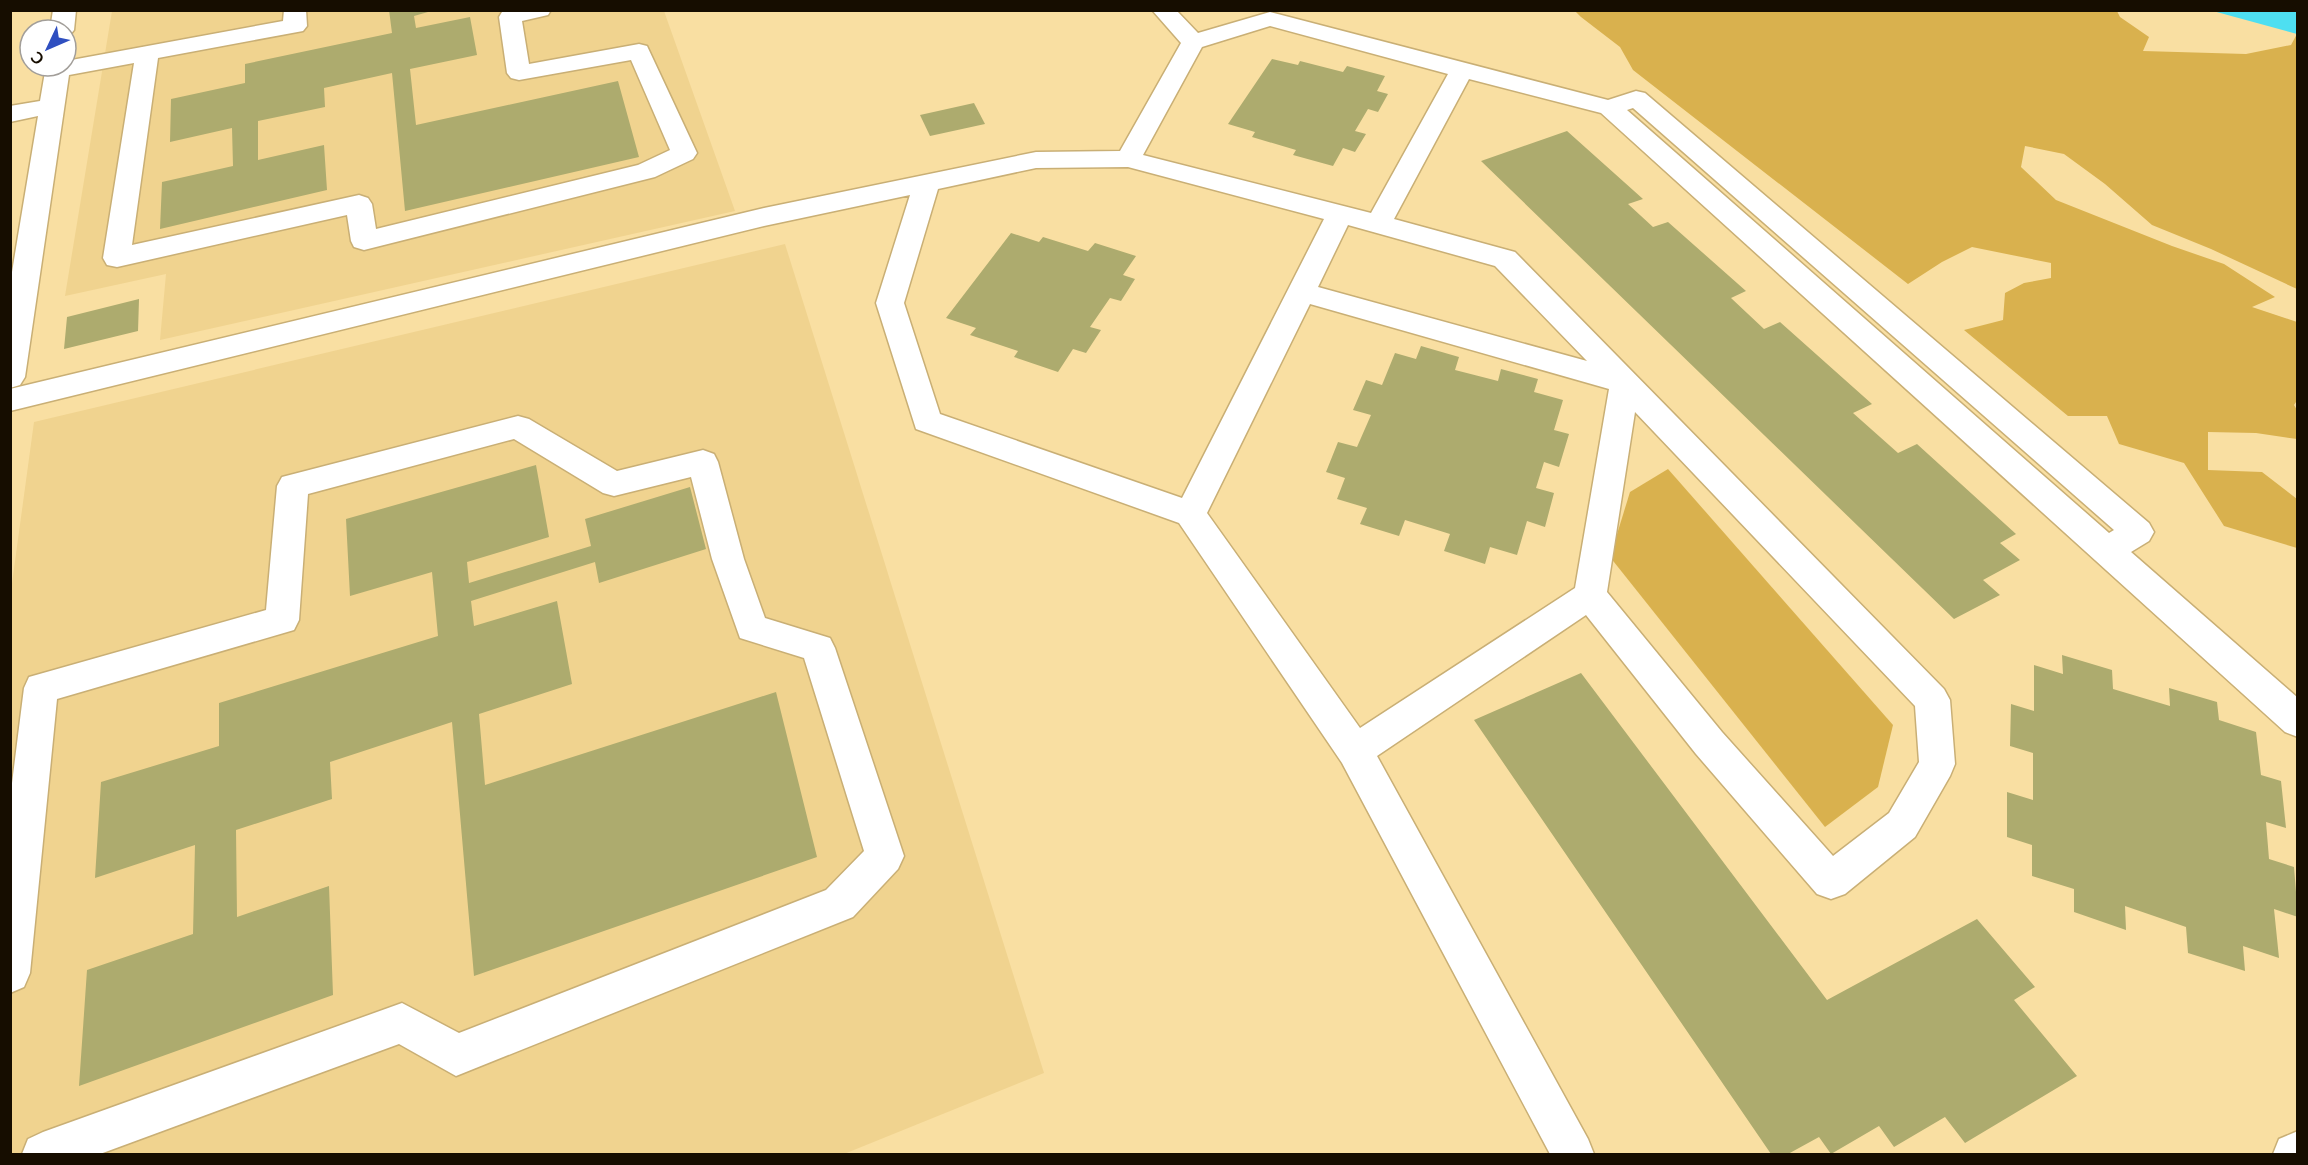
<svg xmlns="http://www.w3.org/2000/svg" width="2308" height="1165" font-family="Lato,sans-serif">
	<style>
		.built { fill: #f0d38f }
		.green { fill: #d9b14e }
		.water { fill: #4edff1 }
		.building { fill: #adab6e }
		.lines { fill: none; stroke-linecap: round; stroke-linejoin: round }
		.minor-casing { stroke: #c9af75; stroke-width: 3 }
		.minor { fill: #fff; fill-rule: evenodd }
	</style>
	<rect width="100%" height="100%" fill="#f9dfa2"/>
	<!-- built -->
	<g class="built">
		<path d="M112,11h552l71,200 -575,129 6,-66 -101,22z"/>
		<path d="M785,244l259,829 -200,81h-833l-1,-556 24,-176z"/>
	</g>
	<!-- green -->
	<g class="green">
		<path d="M1575,11h542l3,6 29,20 -6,14 103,3 45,-9 6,-11v255l-86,-40 -59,-24 -47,-41 -41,-30 -39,-8 -4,21 35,33 116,46 52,18 51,33 -23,10 45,15 1,77 -4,6 3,5v29l-41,-6 -48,-1v38l54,2 35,27v49l-73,-22 -40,-63 -65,-19 -12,-28h-39l-104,-86 39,-10 2,-27 19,-10 27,-5v-15l-79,-16 -30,15 -34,22 -275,-214 -13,-23 -39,-30z"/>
		<path d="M1668,469l225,256 -15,62 -53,40 -215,-270 20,-65z"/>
	</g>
	<!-- water -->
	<path class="water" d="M2213,11h84v23z"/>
	<!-- building -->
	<g class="building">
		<path d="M389,10h46l-21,6 2,12 54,-11 7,38 -67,14 6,56 202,-44 21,76 -234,54 -13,-138 -68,15 1,19 -67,14v39l66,-15 3,45 -167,39 2,-47 71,-16 -1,-38 -62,14 1,-43 74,-16v-19l147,-31z"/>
		<path d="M1272,59l26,6 2,-4 43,11 4,-6 38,10 -8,15 11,3 -10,18 -10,-3 -13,22 11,3 -11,18 -12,-4 -10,18 -40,-11 3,-5 -44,-13 3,-5 -27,-8z"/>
		<path d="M974,103l11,21 -55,12 -10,-21z"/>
		<path d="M1567,131l76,68 -15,5 25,23 15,-5 78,69 -15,7 33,31 16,-7 92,82 -19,9 45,40 19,-9 99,90 -16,9 20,17 -37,20 17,15 -46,24 -473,-458z"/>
		<path d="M1011,233l28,9 4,-5 45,14 7,-8 41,13 -13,19 12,4 -14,22 -11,-3 -20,29 11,3 -15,23 -13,-4 -15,23 -44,-15 4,-6 -48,-16 6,-7 -30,-10z"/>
		<path d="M139,299l-1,32 -74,18 3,-32z"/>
		<path d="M1421,346l38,11 -4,13 43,11 3,-12 37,10 -4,13 29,8 -9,30 15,4 -10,33 -15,-5 -8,26 18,5 -9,34 -18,-6 -10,34 -27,-8 -5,17 -41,-13 6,-17 -45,-14 -6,16 -39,-12 7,-16 -30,-9 8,-21 -19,-6 12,-30 19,5 14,-32 -18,-5 13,-30 16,5 13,-32 21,6z"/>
		<path d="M536,465l13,72 -82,25 2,21 122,-37 -6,-27 105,-32 16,62 -107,34 -4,-21 -124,39 3,25 83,-25 15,83 -93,30 6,71 291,-93 41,165 -343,119 -22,-254 -122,40 2,37 -96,31 1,87 92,-31 4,109 -254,91 8,-116 106,-36 2,-89 -100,33 6,-96 118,-36v-43l219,-67 -6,-64 -82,24 -4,-77z"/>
		<path d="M2062,655l50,15 1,19 57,17 -1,-18 48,14 2,18 37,12 5,43 20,6 5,47 -20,-6 3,37 25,8 4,50 -24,-8 5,49 -36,-12 2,25 -57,-18 -2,-26 -61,-21 1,24 -52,-18v-23l-42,-13v-31l-25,-8v-45l26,8v-47l-23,-7 1,-42 23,7v-46l29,9z"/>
		<path d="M1581,673l246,327 150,-81 58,68 -21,13 63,76 -112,67 -20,-26 -51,30 -15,-21 -48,28 -12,-17 -31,17h-17l-297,-434z"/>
	</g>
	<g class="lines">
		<!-- minor casing -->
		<g class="minor-casing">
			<g id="minor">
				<path d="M53,10h23l-2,20 -4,5 -4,1v-6h-16z"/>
				<path d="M284,10h22l1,16 -4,5 -145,27 -26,187 227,-50 9,3 4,6 4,25 262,-64 32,-15 -39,-90 -112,20 -8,-2 -4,-5 -8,-56 3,-5 6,-2h43l-3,5 -26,6 7,43 110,-20 8,2 50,107 -4,6 -38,18 -291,73 -10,-3 -3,-6 -4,-26 -230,52 -10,-2 -4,-7 31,-195 -65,12 -44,302 -5,8 -10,3v-104l28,-168 -28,6v-16l30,-5 6,-35h20v-5l217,-40z"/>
				<path d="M1152,10h24l22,23 72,-21 338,88 28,-9 9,2 504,430 5,9 -5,9 -18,11 167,146v39l-13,-5 -684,-619 -132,-34 -75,140 121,33 429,437 6,11 5,64 -5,12 -35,61 -70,57 -14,5 -14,-5 -121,-140 -110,-139 -209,141 211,383 6,15h-44l-208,-391 -163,-240 -263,-94 -40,-126 34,-108 -146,31 -754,185v-22l754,-181 272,-56 84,-1 61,-108zM1270,26l178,48 -77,139 -228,-58 59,-108zM1633,108l481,422 -5,3 -482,-423zM1128,167l196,52 -142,279 -242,-84 -36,-111 34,-114 98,-21zM1348,225l147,41 92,95 -269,-74zM1310,304l299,85 -34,199 -215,140 -153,-215zM1635,412l280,294 4,56 -30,51 -56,43 -111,-124 -115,-140z"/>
				<path d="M518,416l11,3 88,52 86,-21 11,4 4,8 26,97 21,59 65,20 5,10 69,208 -6,13 -45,48 -397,159 -57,-32 -299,110h-78l6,-15 15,-7 359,-129 57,30 367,-143 38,-39 -60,-193 -64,-20 -28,-79 -21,-82 -77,19 -11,-3 -89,-54 -206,55 -9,126 -5,10 -237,69 -27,274 -6,14 -14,6v-194l14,-111 5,-11 237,-67 11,-124 5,-9z"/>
				<path d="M2298,1131v23h-25l6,-15z"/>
			</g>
		</g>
		<!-- minor -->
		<use href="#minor" class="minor"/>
	</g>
	<!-- border -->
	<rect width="2308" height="1165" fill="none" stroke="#160d00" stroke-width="24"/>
	<!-- north arrow -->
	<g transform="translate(48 48) rotate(226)"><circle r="28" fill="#ffffff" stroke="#a29e99" stroke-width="1.5"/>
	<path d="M0-4.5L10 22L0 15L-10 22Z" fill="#2f4fc0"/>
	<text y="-9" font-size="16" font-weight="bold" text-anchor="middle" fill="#160d00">С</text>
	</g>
</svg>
